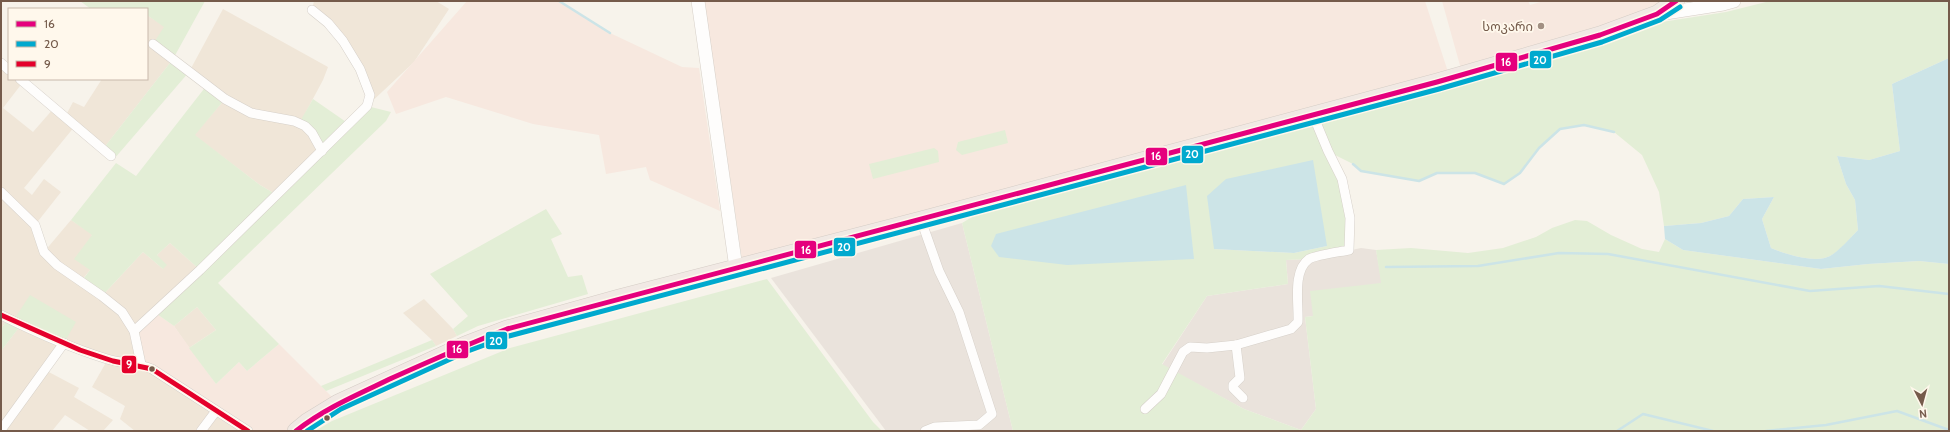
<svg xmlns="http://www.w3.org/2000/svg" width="1950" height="432" font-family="Cabin,'Noto Sans Georgian',sans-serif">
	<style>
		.residential { fill: #f0e6d8 }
		.commercial { fill: #f7e8df }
		.industrial { fill: #eae3dc }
		.green { fill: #e3eed6; fill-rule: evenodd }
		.water { fill: #cce4e7 }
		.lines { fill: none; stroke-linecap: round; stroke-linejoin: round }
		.stream { stroke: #cce4e7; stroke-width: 2.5 }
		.street-casing { stroke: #d6d0c9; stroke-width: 10 }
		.secondary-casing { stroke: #d6cfc7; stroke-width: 14 }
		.highway-casing { stroke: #d5cdc6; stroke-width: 18 }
		.street { stroke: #fefdfc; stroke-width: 9 }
		.secondary { stroke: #fefdfc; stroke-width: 13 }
		.highway { stroke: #f1e9e4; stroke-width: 17 }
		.bus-1-casing { stroke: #fff8ec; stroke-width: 8 }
		.bus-2-casing { stroke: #fff8ec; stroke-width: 8 }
		.bus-3-casing { stroke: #fff8ec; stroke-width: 8 }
		.bus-1 { stroke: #e5007d; stroke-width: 5 }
		.bus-2 { stroke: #00a9ce; stroke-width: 5 }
		.bus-3 { stroke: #e4002b; stroke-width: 5 }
		.poi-dot { fill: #a29083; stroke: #fff8ec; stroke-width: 1.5 }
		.bus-dot { fill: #755b4b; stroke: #fff8ec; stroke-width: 1.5 }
		.labels { text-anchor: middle; stroke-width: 3.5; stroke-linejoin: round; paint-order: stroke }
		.poi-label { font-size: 13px; fill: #755b4b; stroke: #fff8ec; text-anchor: end }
		.line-badge { stroke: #fff8ec; stroke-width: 1.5 }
		.badge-label { font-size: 11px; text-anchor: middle; font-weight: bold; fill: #fff }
	</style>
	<rect width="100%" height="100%" fill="#f7f3eb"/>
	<!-- residential -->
	<g class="residential">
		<path d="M314,1h122l13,8 -35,53 -47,44 3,-11 -27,-54 -31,-31z"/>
		<path d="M223,9l105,58 -5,13 -23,43 22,28 -45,44 -17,-10 -66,-50 31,-36 -36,-27z"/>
		<path d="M147,15l18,12 8,32 -70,90 -28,-23 -51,62 8,7 12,-16 17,13 -26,33 9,27 27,-32 21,14 -2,36 -9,11 22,14 40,-43 20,17 -6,-14 13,-12 30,27 -66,61 114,100h-113l-15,-12 5,-13 -33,-19 16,-28 -43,-16 -20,27 34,18 -5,9 39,23 -10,11h-13l-25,-16 -13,16h-51v-80l20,-26 -13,-6 -7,10v-259l3,-4 5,4v9h11l3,3 -20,26 30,24 21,-24 11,9 8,-15 11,5 18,-28h45z"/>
		<path d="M424,299l29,30 4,7 -21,10 -4,-6 -29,-27z"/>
		<path d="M197,307l19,23 -27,18 -15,-22z"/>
	</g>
	<!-- commercial -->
	<g class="commercial">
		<path d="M467,1h92l51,32 72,34 17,1 21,143 -70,-31 -4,-13 -40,7 -7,-39 -66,-11 -87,-27 -50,17 -9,-22z"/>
		<path d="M704,1h721l23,71 -706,188z"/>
		<path d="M1442,1h86l2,4 14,-4 117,1 -62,28 -138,39z"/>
		<path d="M154,312l20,14 42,58 23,-22 8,9 32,-27 59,59 -42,28h-48l-107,-67 -7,-33z"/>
	</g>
	<!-- industrial -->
	<g class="industrial">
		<path d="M962,223l51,208h-127l-115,-153z"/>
		<path d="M1361,248l15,2 6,33 -69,33 -8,1 11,92 -15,21 -57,-21 -82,-44 45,-69 81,-12 -2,-24 23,-1z"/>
	</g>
	<!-- green -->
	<g class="green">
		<path d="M80,1h125l-32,58 16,13 -75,87 -11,-10 70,-90 -20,-15 11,-17 -17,-12v-6h-56z"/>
		<path d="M1770,1h179v57l-57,26 8,67 -31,9 -32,-4 9,28 9,16 3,30c-7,7 -19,22 -28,26 -15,8 -44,-2 -59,-8l-9,-29 12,-22 -31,2 -14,17 -28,7 -37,3 -5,-34 -17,-37 -28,-23 -30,-7 -24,4 -21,19 -19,25 -16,11 -29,-11h-38l-18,8 -58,-10 -8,-7 -24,-12 13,27 7,71 -40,9 -23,1 2,24 -81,12 -45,68 82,45 57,21 15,-21 -11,-92 8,-1 -3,-25 71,-8 -5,-33 35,-2 57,5 35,-5 33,-11 16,-9 23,-8 12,1 24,14 31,14 17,3 6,-13 18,11 138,19 47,-5 51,-3 30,3v167h-936l-51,-208 22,-13 272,-71 321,-89 72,-26 77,-12zM1327,246l-33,7 -80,-4z"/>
		<path d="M207,85l18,14 -30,36 65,50 17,10 45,-44 -23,-28 14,-24 36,25 18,-18 24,6 -5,9 -168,162 61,61 -32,27 -8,-9 -23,22 -27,-36 27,-18 -19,-23 -23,19 -20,-14 46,-42 -30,-27 -13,12 10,10 -4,4 -20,-17 -41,44 -21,-14 9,-12 -16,-11 18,-24 -21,-15 45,-57 20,13z"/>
		<path d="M1005,130l3,13 -46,12 -6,-5 2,-8z"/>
		<path d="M934,148l4,3 1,11 -66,17 -4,-15z"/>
		<path d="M546,209l16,25 -11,5 17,38 14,-2 6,19 -110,32 -21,10 -4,-7 15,-13 -38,-42z"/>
		<path d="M767,279l106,143 9,9h-567l17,-10 178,-73z"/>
		<path d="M30,295l46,27 -12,21 -43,-18 -20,26v-22l7,-10 5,2z"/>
		<path d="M432,340l4,6 -110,45 -5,-5z"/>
	</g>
	<!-- water -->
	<g class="water">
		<path d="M1949,58v206l-30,-3 -51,3 -47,5 -138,-19 -18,-11 -1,-13 37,-3 28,-7 14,-17 31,-2 -12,22 9,29c15,6 44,16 59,8 8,-4 21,-19 28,-26l-3,-30 -9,-16 -9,-28 32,4 31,-9 -8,-67z"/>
		<path d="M1313,160l14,86 -33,7 -80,-4 -7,-53 19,-17z"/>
		<path d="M1186,185l8,74 -127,6 -68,-8 -8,-11 5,-12z"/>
	</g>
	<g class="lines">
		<!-- stream -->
		<g class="stream">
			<path d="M559,1l51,32"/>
			<path d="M1353,164l8,7 58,10 18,-8h38l29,11 16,-11 19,-25 21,-19 24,-4 30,7"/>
			<path d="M1386,267l92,-1 81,-13 49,1 202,37 69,-5 70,8"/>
			<path d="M1617,431l26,-17 70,17"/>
			<path d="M1766,431l60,-6 71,-14 52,19"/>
		</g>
		<!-- street casing -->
		<g class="street-casing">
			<g id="street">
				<path d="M153,44l72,55 26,14 43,8 11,5 7,7 10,18"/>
				<path d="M1,63l8,7"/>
				<path d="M20,79l91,77"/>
				<path d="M1,192l34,33 9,27 13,13 45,31 20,16 12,19 7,33"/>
				<path d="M921,220l18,51 20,41 33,102 -13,11 -44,2 -10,4"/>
				<path d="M1,315c34,17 70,33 106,44 16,5 29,3 45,10l96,62"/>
				<path d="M134,331l66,-61 167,-164 3,-11 -10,-26 -17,-28 -15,-18 -16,-13"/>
				<path d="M1236,345l4,33 -7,7v3l10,10"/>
				<path d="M1145,409l16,-15 22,-42 7,-5 17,1 29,-3 55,-16 7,-7c1,-18 -6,-51 11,-63 7,-4 30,-7 40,-9l1,-32 -8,-39 -14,-28 -15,-36"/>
				<path d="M1,430l63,-87"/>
				<path d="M201,431l15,-20"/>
			</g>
		</g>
		<!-- secondary casing -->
		<g class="secondary-casing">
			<g id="secondary">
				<path d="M698,1l38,267"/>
				<path d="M1659,14l64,-10 11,-3"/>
			</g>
		</g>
		<!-- highway casing -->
		<g class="highway-casing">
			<path id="highway" d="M296,431l11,-9 31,-19 127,-58 42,-16 112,-31 302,-78 516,-138 163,-47 57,-21 19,-13"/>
		</g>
		<!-- street -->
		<use href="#street" class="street"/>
		<!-- secondary -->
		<use href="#secondary" class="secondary"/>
		<!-- highway -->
		<use href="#highway" class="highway"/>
		<!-- bus-1 casing -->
		<g class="bus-1-casing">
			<path id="bus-1" d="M296,431c29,-23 63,-37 96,-53 38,-17 76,-34 115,-49l930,-247 163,-47 57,-21 19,-13"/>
		</g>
		<!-- bus-2 casing -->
		<g class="bus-2-casing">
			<path id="bus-2" d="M307,431l34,-22 127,-58 41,-15 930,-247 163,-47 58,-22 20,-13"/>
		</g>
		<!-- bus-3 casing -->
		<g class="bus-3-casing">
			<path id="bus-3" d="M1,315l79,35 33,11 39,8 96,62"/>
		</g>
		<!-- bus-1 -->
		<use href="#bus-1" class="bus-1"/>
		<!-- bus-2 -->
		<use href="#bus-2" class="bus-2"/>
		<!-- bus-3 -->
		<use href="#bus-3" class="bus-3"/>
	</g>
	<!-- markers -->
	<circle class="poi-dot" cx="1541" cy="26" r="4"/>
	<g class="bus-dot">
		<circle cx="152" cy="369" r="3.5"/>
		<circle cx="327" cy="418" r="3.5"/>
	</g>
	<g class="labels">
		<!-- poi labels -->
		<g class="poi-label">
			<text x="1533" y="31">სოკარი</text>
		</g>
	</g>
	<g class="line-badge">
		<rect x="1529" y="50" width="23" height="19" rx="4" fill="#00a9ce"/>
		<rect x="1495" y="52" width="23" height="20" rx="4" fill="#e5007d"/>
		<rect x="1181" y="145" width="23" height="19" rx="4" fill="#00a9ce"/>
		<rect x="1145" y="147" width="23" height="19" rx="4" fill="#e5007d"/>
		<rect x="833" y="237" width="23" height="20" rx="4" fill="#00a9ce"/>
		<rect x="794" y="240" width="23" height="19" rx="4" fill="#e5007d"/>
		<rect x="485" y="331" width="23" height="19" rx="4" fill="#00a9ce"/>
		<rect x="446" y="340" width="23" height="19" rx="4" fill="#e5007d"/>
		<rect x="121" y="355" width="16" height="19" rx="4" fill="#e4002b"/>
	</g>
	<g class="badge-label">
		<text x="1540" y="64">20</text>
		<text x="1506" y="66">16</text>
		<text x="1192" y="158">20</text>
		<text x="1156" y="160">16</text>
		<text x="844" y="251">20</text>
		<text x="806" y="254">16</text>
		<text x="496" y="345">20</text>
		<text x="457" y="353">16</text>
		<text x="129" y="368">9</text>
	</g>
	<!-- border -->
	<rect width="1950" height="432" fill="none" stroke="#755b4b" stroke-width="4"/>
	<!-- legend -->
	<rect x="8" y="8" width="140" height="72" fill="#fff8ec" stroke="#c8b9ac"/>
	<rect x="16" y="21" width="20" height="6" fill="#e5007d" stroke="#c8b9ac"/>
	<text x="44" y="28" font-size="12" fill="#755b4b">16</text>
	<rect x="16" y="41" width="20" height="6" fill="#00a9ce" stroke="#c8b9ac"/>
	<text x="44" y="48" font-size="12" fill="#755b4b">20</text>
	<rect x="16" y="61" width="20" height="6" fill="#e4002b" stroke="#c8b9ac"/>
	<text x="44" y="68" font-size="12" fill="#755b4b">9</text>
	<!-- north arrow -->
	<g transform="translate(1922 404) rotate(174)" stroke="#fff8ec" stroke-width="3" paint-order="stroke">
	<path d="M0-3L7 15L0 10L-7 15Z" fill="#755b4b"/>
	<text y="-6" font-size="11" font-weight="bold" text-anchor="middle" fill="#755b4b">N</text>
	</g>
</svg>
